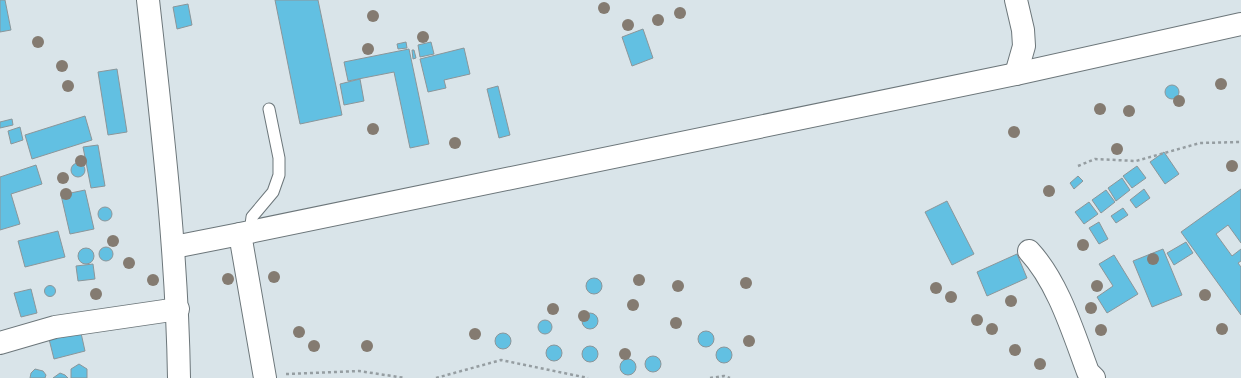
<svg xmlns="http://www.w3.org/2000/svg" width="1241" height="378" font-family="'PT Sans',sans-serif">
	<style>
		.building { fill: #62c0e2; stroke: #8b969a }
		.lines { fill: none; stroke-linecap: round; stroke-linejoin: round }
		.lane-casing { stroke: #6c767a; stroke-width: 13 }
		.street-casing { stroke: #6c767a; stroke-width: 24 }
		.secondary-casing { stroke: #6c767a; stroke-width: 24 }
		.path { stroke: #959da1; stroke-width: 2.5; stroke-dasharray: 3 3; stroke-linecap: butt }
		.lane { stroke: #fff; stroke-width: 11 }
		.street { stroke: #fff; stroke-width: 22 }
		.secondary { stroke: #fff; stroke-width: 22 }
		.tree { fill: #847b71 }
	</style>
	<rect width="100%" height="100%" fill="#d9e4e9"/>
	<!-- building -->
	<g class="building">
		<path d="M0,0h5l6,30 -11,2z"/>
		<path d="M275,0h43l24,115 -42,9z"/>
		<path d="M188,4l4,21 -15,4 -4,-22z"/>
		<path d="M643,29l10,29 -21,8 -10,-29z"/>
		<path d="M406,42l1,6 -9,1 -1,-5z"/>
		<path d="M431,42l3,12 -14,3 -2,-12z"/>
		<path d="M464,48l6,26 -26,6 2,8 -18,4 -8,-33z"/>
		<path d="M409,49l20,95 -19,4 -16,-76 -46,9 -4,-19z"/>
		<path d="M412,50h2l2,8 -3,1z"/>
		<path d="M117,69l10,63 -19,3 -10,-63z"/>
		<path d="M360,79l4,22 -20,4 -4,-21z"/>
		<circle cx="1172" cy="92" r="7"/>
		<path d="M498,86l12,49 -11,3 -12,-49z"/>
		<path d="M85,116l7,24 -60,19 -7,-24z"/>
		<path d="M12,119l1,6 -13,3v-6z"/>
		<path d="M20,127l3,13 -12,4 -3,-13z"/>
		<path d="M98,145l7,41 -14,2 -8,-41z"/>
		<path d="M1164,152l15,22 -14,10 -15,-22z"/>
		<circle cx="78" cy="170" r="7"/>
		<path d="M36,165l6,19 -31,10 9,30 -20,6v-53z"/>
		<path d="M1137,166l9,12 -14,10 -9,-12z"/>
		<path d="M1078,176l5,5 -9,8 -4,-6z"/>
		<path d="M1122,178l8,12 -14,11 -8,-13z"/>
		<path d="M1144,189l6,9 -14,10 -6,-8z"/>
		<path d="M1241,189v54l-13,-18 -12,9 16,22 9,-7v12l-3,2 3,4v48l-60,-83z"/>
		<path d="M85,190l9,39 -24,5 -9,-39z"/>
		<path d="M1106,190l9,12 -14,11 -9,-13z"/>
		<path d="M947,201l27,53 -22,11 -27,-53z"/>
		<path d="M1089,202l9,12 -14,10 -9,-12z"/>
		<circle cx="105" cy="214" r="7"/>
		<path d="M1123,208l5,7 -12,8 -5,-7z"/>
		<path d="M1099,222l9,17 -9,5 -10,-16z"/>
		<path d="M58,231l7,26 -40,10 -7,-26z"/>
		<path d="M1186,242l7,11 -19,12 -7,-12z"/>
		<circle cx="106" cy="254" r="7"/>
		<circle cx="86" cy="256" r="8"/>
		<path d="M1163,249l19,46 -30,12 -19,-46z"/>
		<path d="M1017,254l10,24 -40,18 -10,-24z"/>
		<path d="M1114,255l24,39 -31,19 -10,-16 16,-11 -14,-22z"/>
		<path d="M93,264l2,15 -17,2 -2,-15z"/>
		<circle cx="594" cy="286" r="8"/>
		<circle cx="50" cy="291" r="5.5"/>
		<path d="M31,289l6,24 -16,4 -7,-24z"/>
		<circle cx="590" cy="321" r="8"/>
		<circle cx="545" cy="327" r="7"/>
		<path d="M79,324l6,27 -31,8 -7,-28z"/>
		<circle cx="706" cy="339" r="8"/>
		<circle cx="503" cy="341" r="8"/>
		<circle cx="554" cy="353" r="8"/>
		<circle cx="590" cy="354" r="8"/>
		<circle cx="724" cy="355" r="8"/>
		<circle cx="653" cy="364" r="8"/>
		<circle cx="628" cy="367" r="8"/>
		<path d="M79,364l8,5v9h-16v-9z"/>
		<path d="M35,369l8,2 3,4 -1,3h-15l1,-5z"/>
		<path d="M60,373l5,2 3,3h-15z"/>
	</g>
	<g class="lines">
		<!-- lane casing -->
		<g class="lane-casing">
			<path id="lane" d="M250,232l2,-15 21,-25 6,-17v-17l-10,-49"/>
		</g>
		<!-- street casing -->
		<g class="street-casing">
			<g id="street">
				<path d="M1016,0l7,30 1,16 -8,28"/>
				<path d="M240,234l776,-160 225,-50"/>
				<path d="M174,247l66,-13 25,144"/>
				<path d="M1029,251c29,31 44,81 59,121l6,6"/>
				<path d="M0,343l55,-16 123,-18"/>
			</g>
		</g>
		<!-- secondary casing -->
		<g class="secondary-casing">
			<path id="secondary" d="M148,0c14,126 29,251 31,378"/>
		</g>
		<!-- path -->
		<g class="path">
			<path d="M1078,166l17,-7 41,2 64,-18 41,-1"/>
			<path d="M286,374l73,-3 46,7"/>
			<path d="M436,378l65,-18 87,18"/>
			<path d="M710,378l14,-2 6,2"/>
		</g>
		<!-- lane -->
		<use href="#lane" class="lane"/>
		<!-- street -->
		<use href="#street" class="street"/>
		<!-- secondary -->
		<use href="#secondary" class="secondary"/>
	</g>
	<!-- trees -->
	<g class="tree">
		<circle cx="604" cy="8" r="6"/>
		<circle cx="680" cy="13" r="6"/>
		<circle cx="373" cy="16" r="6"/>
		<circle cx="658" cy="20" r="6"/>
		<circle cx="628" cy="25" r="6"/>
		<circle cx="423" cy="37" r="6"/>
		<circle cx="38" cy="42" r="6"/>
		<circle cx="368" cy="49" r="6"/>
		<circle cx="62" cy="66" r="6"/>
		<circle cx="1221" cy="84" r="6"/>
		<circle cx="68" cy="86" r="6"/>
		<circle cx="1179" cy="101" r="6"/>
		<circle cx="1100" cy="109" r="6"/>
		<circle cx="1129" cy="111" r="6"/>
		<circle cx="373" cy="129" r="6"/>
		<circle cx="1014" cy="132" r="6"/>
		<circle cx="455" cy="143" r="6"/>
		<circle cx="1117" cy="149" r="6"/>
		<circle cx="81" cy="161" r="6"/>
		<circle cx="1232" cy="166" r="6"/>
		<circle cx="63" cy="178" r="6"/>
		<circle cx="1049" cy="191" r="6"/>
		<circle cx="66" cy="194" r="6"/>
		<circle cx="113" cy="241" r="6"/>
		<circle cx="1083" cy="245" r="6"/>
		<circle cx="1153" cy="259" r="6"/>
		<circle cx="129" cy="263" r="6"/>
		<circle cx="274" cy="277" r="6"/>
		<circle cx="228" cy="279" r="6"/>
		<circle cx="153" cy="280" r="6"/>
		<circle cx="639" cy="280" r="6"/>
		<circle cx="746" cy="283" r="6"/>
		<circle cx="678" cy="286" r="6"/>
		<circle cx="1097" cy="286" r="6"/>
		<circle cx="936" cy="288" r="6"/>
		<circle cx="96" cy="294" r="6"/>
		<circle cx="1205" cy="295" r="6"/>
		<circle cx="951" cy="297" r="6"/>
		<circle cx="1011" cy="301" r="6"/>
		<circle cx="633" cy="305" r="6"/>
		<circle cx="1091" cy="308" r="6"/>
		<circle cx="553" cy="309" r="6"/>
		<circle cx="584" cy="316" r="6"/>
		<circle cx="977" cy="320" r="6"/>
		<circle cx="676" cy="323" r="6"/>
		<circle cx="992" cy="329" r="6"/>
		<circle cx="1222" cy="329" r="6"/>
		<circle cx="1101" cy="330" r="6"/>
		<circle cx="299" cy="332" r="6"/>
		<circle cx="475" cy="334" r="6"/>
		<circle cx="749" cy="341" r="6"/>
		<circle cx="314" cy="346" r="6"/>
		<circle cx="367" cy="346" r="6"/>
		<circle cx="1015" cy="350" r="6"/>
		<circle cx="625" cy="354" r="6"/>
		<circle cx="1040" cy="364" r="6"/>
	</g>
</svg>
